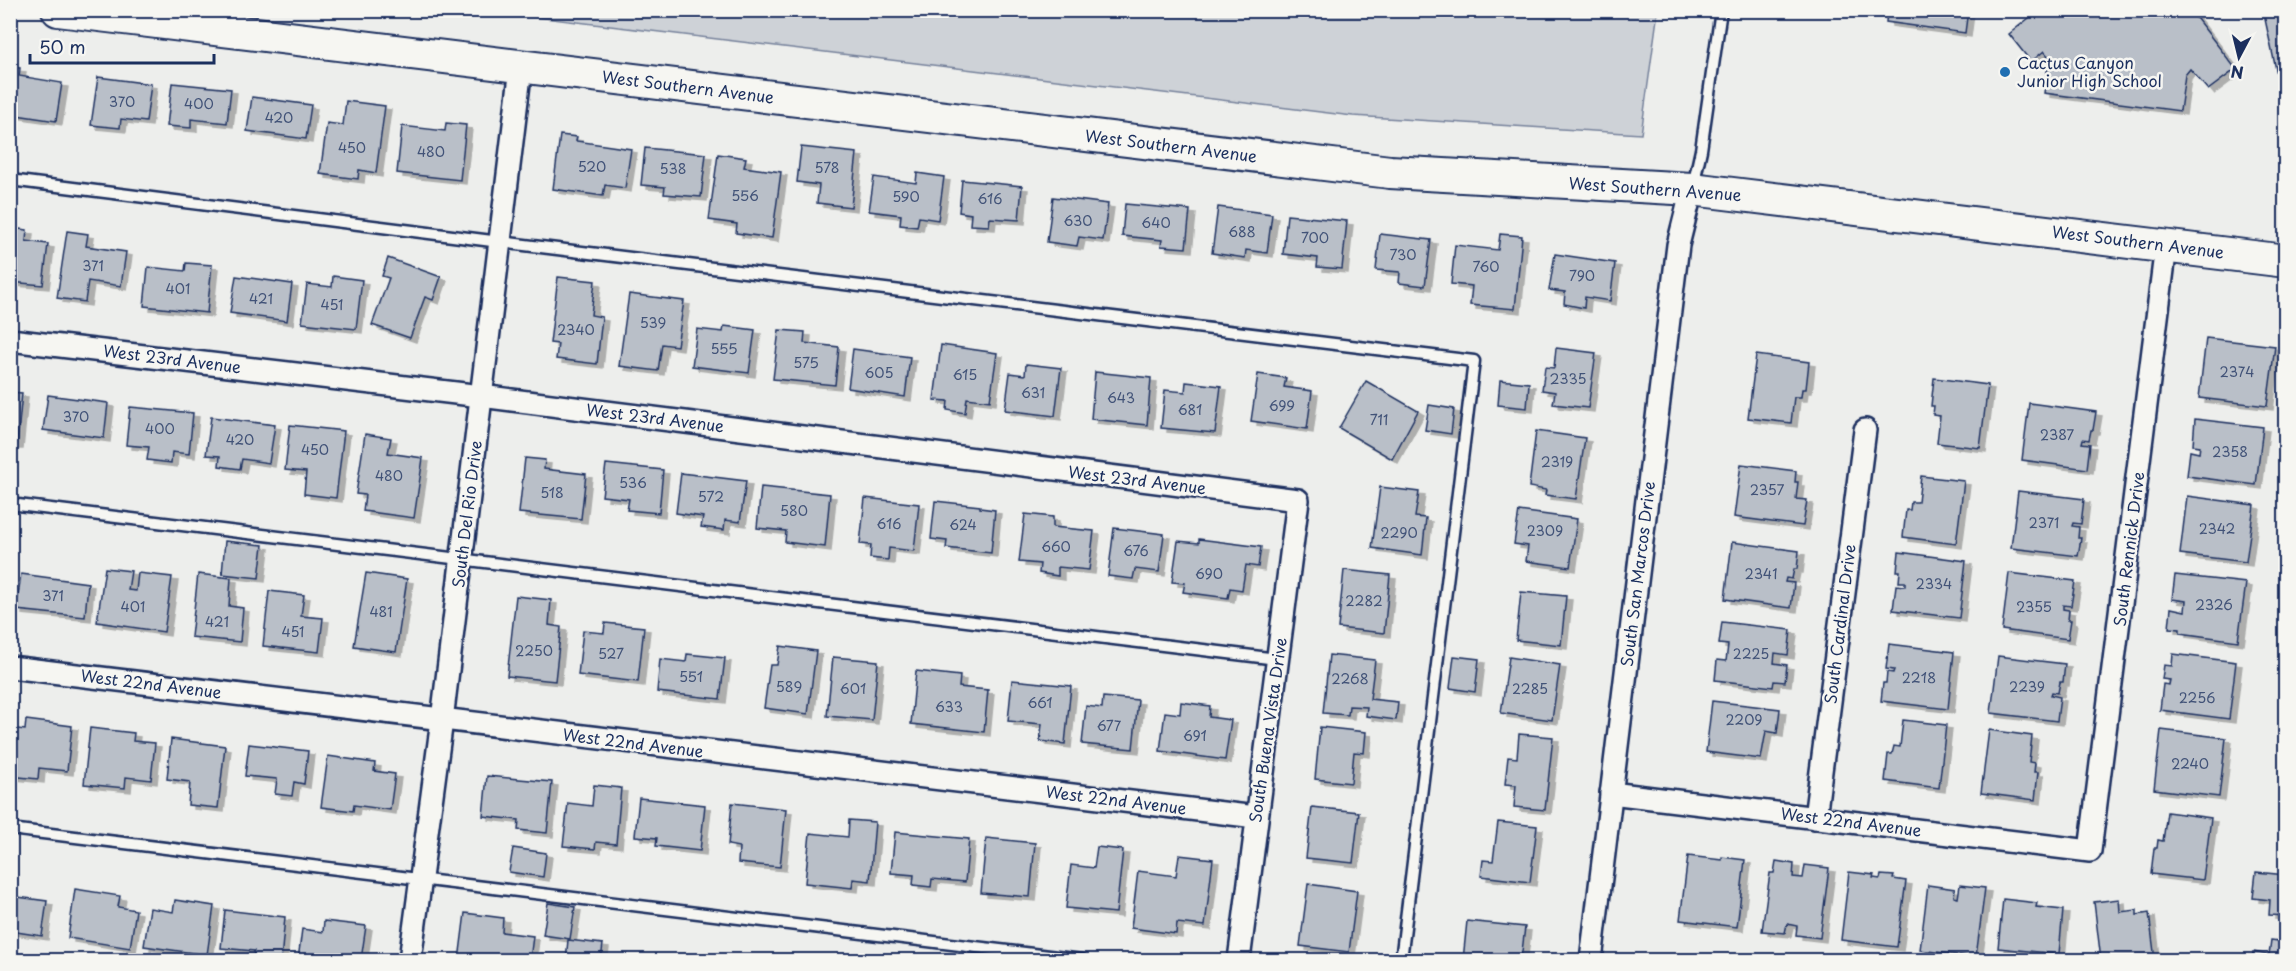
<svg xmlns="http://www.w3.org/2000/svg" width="2296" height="971" font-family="'Playpen Sans',sans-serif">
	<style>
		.green { fill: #ced2d7; stroke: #74809a; stroke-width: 1.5 }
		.building { fill: #b9bfc8; stroke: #1b2f5e; stroke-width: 1.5; filter: url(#shadow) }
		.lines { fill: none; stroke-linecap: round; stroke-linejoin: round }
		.service-casing { stroke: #1b2f5e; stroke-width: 15 }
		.minor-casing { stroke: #1b2f5e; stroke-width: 26 }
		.secondary-casing { stroke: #1b2f5e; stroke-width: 36 }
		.service { stroke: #f6f6f2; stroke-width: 10 }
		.minor { stroke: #f6f6f2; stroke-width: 21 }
		.secondary { stroke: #f6f6f2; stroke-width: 32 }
		.poi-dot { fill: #1f6fb2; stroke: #f6f6f2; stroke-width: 2 }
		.labels { text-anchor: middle; stroke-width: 5; stroke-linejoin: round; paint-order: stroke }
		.number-label { font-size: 14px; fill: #425378 }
		.poi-label { font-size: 16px; fill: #1b2f5e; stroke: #f6f6f2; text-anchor: start }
		.street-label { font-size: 16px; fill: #1b2f5e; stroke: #f6f6f2 }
	</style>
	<defs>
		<filter id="shadow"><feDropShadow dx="6" dy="4" stdDeviation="0" flood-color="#0004"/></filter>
	</defs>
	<rect width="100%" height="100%" fill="#edeeec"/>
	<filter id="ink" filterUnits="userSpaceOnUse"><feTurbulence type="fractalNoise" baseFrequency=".0167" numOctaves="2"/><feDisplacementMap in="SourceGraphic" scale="12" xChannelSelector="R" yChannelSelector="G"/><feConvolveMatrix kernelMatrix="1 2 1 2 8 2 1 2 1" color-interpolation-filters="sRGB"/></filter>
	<g filter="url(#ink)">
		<!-- green -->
		<path class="green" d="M487,11l1171,-1v1l-17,123 -288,-18z"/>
		<!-- building -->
		<g class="building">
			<path d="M1887,10h81l-3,23 -79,-11z"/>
			<path d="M2039,10h151l46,59 -28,21 -18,-21 -5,6 -5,36 -136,-18 5,-36 -5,-6 -13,11 -22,-28z"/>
			<path d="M2263,10h23v76l-6,2z"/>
			<path d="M10,67l10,1 -1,8 43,7 -6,38 -46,-7z"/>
			<path d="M98,77l53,7 -5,38 -25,-3 -1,9 -29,-3z"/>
			<path d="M172,83l59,6 -4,34 -36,-4v9l-24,-2z"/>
			<path d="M252,97l59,8 -5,34 -59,-8z"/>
			<path d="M346,101l39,5 -9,67 -17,-3 -1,9 -38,-5 7,-51 16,2z"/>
			<path d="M446,123l20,2 -6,55 -63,-7 5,-47 43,5z"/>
			<path d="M560,135l17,2 -1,4 55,8 -6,39 -20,-3 -2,11 -50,-7z"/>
			<path d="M801,147l56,6 -6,54 -34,-4 2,-18 -22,-3z"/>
			<path d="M645,148l61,6 -5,43 -37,-3 1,-7 -24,-2z"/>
			<path d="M718,154l28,4 -2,9 37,5 -9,66 -36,-5 1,-9 -28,-4z"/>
			<path d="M917,173l27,4 -6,43 -19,-3 -2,10 -17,-2 1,-10 -32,-4 5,-34 42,6z"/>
			<path d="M962,180l60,6 -3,34 -29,-2 -1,8 -19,-1 1,-11 -12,-2z"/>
			<path d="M1053,197l55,7 -5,36 -24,-3 -2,9 -30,-4z"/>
			<path d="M1125,204l65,6 -4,38 -25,-2 1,-6 -40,-4z"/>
			<path d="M1218,207l54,7 -5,39 -21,-3 -1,8 -33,-5z"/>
			<path d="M1287,215l60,6 -5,48 -25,-2 1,-9 -35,-4z"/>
			<path d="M10,228l17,2 -1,11 22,3 -5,41 -33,-3z"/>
			<path d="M67,231l21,3 -2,12 40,6 -5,34 -33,-5 -3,21 -28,-4z"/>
			<path d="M1380,234l51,6 -6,46 -26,-3 1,-11 -24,-2z"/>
			<path d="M1500,234l22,2 -7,73 -45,-4 2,-19 -21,-2 4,-39 43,5z"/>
			<path d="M1555,254l60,9 -5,38 -25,-4 -1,11 -20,-4 1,-12 -16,-2z"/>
			<path d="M388,258l53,19 -8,23 -8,-3 -15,41 -38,-13 17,-47 -7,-2z"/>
			<path d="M186,263l26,2 -5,48 -63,-7 4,-39 37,4z"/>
			<path d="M236,276l56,8 -5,37 -57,-8z"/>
			<path d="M333,276l29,4 -6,49 -54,-6 5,-39 25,3z"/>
			<path d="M558,277l37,4 -4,34 11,2 -5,47 -41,-5 2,-15 -8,-1z"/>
			<path d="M629,294l55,7 -7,45 -15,-2 -4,27 -39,-5z"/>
			<path d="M724,326l31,4 -6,43 -57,-7 5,-37 26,3z"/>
			<path d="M779,330l26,2 -1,11 35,4 -4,38 -62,-6z"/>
			<path d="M2206,338l69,8 -8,60 -68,-8z"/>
			<path d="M941,345l56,8 -7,48 -23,-3 -2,15 -18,-3 1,-9 -14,-1z"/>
			<path d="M1556,348l40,5 -8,55 -35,-4 2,-12 -13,-2 3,-23 9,1z"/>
			<path d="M853,349l57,8 -5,40 -57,-9z"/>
			<path d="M1756,355l53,7 -3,27h-4l-1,8h-7l-3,26 -43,-5z"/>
			<path d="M1026,364l35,4 -6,48 -50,-6 5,-37 15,2z"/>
			<path d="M1095,372l56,6 -4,47 -56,-6z"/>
			<path d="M1258,374l28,4 -2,9 28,4 -5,38 -56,-8z"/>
			<path d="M1934,378l54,7 -8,63 -43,-5 3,-27 -7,-1 1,-9h-3z"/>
			<path d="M1500,380l29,3 -2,25 -29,-3z"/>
			<path d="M1366,381l52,30 -26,48 -53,-31z"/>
			<path d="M1186,382l35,4 -6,47 -54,-5 4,-38 20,2z"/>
			<path d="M10,392l12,1 -5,52h-7z"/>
			<path d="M48,395l60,8 -4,35 -61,-8z"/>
			<path d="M2029,403l67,9 -3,18h-2l-2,10 -6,-1 -1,4 8,1 -3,25 -65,-9z"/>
			<path d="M1429,405l25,4 -3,25 -26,-4z"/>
			<path d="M130,407l63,6 -4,41 -17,-2 -1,11 -24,-3 2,-13 -23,-2z"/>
			<path d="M211,417l64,8 -6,38 -27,-4 -2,10 -21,-3 1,-10 -14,-1z"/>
			<path d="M2195,419l68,8 -7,58 -69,-9 3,-25 9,2 1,-7 -7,-1z"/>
			<path d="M290,425l54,6 -8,67 -32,-4 2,-22 -21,-2z"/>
			<path d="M1536,431l49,7 -9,61 -31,-4 1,-5 -17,-3z"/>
			<path d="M365,434l26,4 -3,15 35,5 -9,60 -51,-7 2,-16 -9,-1z"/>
			<path d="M525,458l20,2 -1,9 42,5 -5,45 -62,-6z"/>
			<path d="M606,464l57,6 -4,43 -32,-3 2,-11 -27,-3z"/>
			<path d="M1741,464l55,7 -1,11h3l-2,17 11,1 -4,26 -69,-9z"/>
			<path d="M681,473l65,8 -6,41 -15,-2 -1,10 -23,-3 2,-10 -27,-4z"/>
			<path d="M1921,476l43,5 -8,63 -53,-7 3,-27h4l1,-8h7z"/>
			<path d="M761,487l69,7 -5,53 -40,-5 1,-11 -29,-3z"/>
			<path d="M1380,487l39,5 -4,25 11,1 -4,37 -50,-7z"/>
			<path d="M2018,491l66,8 -3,25 -8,-1 -1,3 7,1 -1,11h3l-3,18 -67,-8z"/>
			<path d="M2187,496l67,9 -8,57 -66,-8z"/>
			<path d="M865,498l54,6 -5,47 -25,-3 -1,12 -18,-2 1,-13 -11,-1z"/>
			<path d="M935,501l45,5v2l15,2 -4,43 -45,-5 1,-7 -16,-2z"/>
			<path d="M1519,511l58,8 -7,48 -44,-6 2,-15 -14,-2z"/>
			<path d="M1025,514l28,3v10l41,4 -5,39 -31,-3v9l-19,-3 1,-9 -21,-2z"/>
			<path d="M1114,528l50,6 -5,38 -24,-3 -2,10 -25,-3z"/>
			<path d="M1199,539l62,8 -3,20 -12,-2 -4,25 -12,-2 -2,10 -45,-6 2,-9 -13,-1 6,-41 21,2z"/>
			<path d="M225,541l38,4 -4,33 -37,-4z"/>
			<path d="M1732,542l67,9 -2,18h-3l-2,10 -6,-1 -1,4 9,1 -3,25 -66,-9z"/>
			<path d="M1899,552l67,9 -7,57 -66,-8 3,-25 9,1v-4h-6l1,-11h-3z"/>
			<path d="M105,568l26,3 -3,19 8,1 2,-18 34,4 -8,55 -67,-10z"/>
			<path d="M1344,570l46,5 -6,58 -46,-5z"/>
			<path d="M366,573l41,6 -11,73 -42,-6z"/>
			<path d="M2009,573l66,8 -4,25 -8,-1v4l6,1 -1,10h3l-3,19 -66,-9z"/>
			<path d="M21,574l67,9 -3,34 -69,-7z"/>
			<path d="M198,574l33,4 -2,28 14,2 -3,34 -49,-5z"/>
			<path d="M2175,575l71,8 -8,58 -58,-8v-4l-11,-1 2,-20 14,3 1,-10 -14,-2z"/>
			<path d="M269,591l35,4 -3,21 22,2 -4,34 -56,-6z"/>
			<path d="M1521,592l45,4 -5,49 -45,-5z"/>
			<path d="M516,596l35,4 -2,25 12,2 -6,54 -48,-5z"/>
			<path d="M1722,622l69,8 -3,25 -13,-2 -1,10 13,2 -2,17 -11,-1 -1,6 -58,-7 2,-20 9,1 2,-16 -9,-1z"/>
			<path d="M605,623l39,4 -6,55 -60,-7 5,-44 21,2z"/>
			<path d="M1889,644l65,8 -6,57 -67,-8 2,-18h3l1,-11 6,1 1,-3 -8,-1z"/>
			<path d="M780,646l36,5 -8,63 -44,-6 6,-43h7z"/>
			<path d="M687,654l38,4 -5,41 -63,-7 3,-33 26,3z"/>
			<path d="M2173,654l63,8 -7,57 -69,-9 3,-26 6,1 1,-5 -8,-1 2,-14 8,1z"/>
			<path d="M1329,655l46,5 -5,39 28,3 -2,18 -30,-4 1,-9 -18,-1 -1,9 -25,-2z"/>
			<path d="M1454,656l25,3 -4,33 -25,-4z"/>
			<path d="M1998,656l67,8 -2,18h-3l-2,11 -6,-1 -1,3 9,2 -3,24 -66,-8z"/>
			<path d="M833,657l45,4 -6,59 -45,-4z"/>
			<path d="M1509,657l51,8 -8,55 -51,-7z"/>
			<path d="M916,671l44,5 -1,11 29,3 -4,42 -73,-8z"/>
			<path d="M1012,680l59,6 -6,58 -25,-3 2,-17 -34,-3z"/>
			<path d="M1103,697l35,3 -5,49 -51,-5 4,-38 16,2z"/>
			<path d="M1712,701l68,8 -3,24 -11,-2 -5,28 -55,-7z"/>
			<path d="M1181,702l29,4 -1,11 22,3 -6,40 -65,-9 5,-39 15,2z"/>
			<path d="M26,720l46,6 -5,45 -28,-3 -1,11 -28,-3v-48l15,2z"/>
			<path d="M1903,720l43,5 -7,63 -54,-7 3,-27h4l2,-8 6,1z"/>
			<path d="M1320,727l46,5 -2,21 -10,-1 -3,31 -36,-4z"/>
			<path d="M90,728l44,5 -1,8 22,2 -4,37 -25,-3 -1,11 -41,-4z"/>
			<path d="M1989,730l43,6 -3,26 6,1 -1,9h4l-3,28 -54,-7z"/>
			<path d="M2161,730l65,8 -7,59 -65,-8z"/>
			<path d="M1519,734l34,3 -8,73 -31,-3 2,-22 -11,-1 3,-27 9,1z"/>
			<path d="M171,739l54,7 -7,62 -30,-3 2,-23 -23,-3z"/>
			<path d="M249,744l59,7 -4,33 -10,-2 -2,14 -17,-2 2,-15 -32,-3z"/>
			<path d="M328,756l47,7 -1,8 21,3 -5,36 -36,-5 -1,6 -32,-4z"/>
			<path d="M487,776l65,6 -5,51 -29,-3 1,-10 -36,-4z"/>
			<path d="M594,785l27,3 -5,56 -20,-2 -1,7 -32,-3 5,-43 24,3z"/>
			<path d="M639,798l66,7 -5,46 -44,-5 1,-8 -22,-2z"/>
			<path d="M732,803l54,6 -6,58 -42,-4 1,-16 -11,-2z"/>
			<path d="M1312,807l47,5 -6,51 -47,-5z"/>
			<path d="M2167,812l44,6 -8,62 -52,-6 3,-26h3l1,-8 5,1z"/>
			<path d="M849,820l26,2 -5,59 -17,-2 -1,9 -47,-5 5,-50 38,4z"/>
			<path d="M1498,822l39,4 -7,56 -49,-6 2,-16 10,1z"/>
			<path d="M895,832l74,7 -4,43 -33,-3 -1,8 -18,-2 1,-10 -23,-2z"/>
			<path d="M986,838l49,5 -5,54 -49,-4z"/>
			<path d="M1097,847l26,3 -7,63 -50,-5 5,-43 23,3z"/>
			<path d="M513,848l33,5 -3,24 -34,-5z"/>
			<path d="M1179,855l34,4 -8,67 -28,-3 -1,11 -45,-6 7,-57 38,5z"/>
			<path d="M1688,856l34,4v-3l23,3 -8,67 -57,-7z"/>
			<path d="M1776,861l18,3 -1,13 10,1 2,-13 24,3 -9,70 -24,-3 1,-9 -10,-2 -2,9 -23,-2 8,-58h4z"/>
			<path d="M1849,872l25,3 -1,3 7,1 1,-4 13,1 -1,3 13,2 -9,66 -56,-7z"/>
			<path d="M2256,872l30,3v41l-17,-1 1,-15 -17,-2z"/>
			<path d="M1308,884l49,7 -8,61 -49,-6z"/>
			<path d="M1928,885l27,4 -1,8 4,1 2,-13 25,3 -9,69 -56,-7z"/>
			<path d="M75,889l45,7 -2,11 18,3 -6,38 -62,-10z"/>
			<path d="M10,896l37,5 -5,35 -32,-5z"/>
			<path d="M2003,899l34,4 -1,4 27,3 -4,44 -61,-6z"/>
			<path d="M2119,899l1,13 17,-2v5l12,-2 6,47h-54l-7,-58z"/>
			<path d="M175,900l39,6 -7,49 -63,-9 6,-38 23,4z"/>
			<path d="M548,903l27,4 -5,32 -27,-4z"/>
			<path d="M225,910l60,7 -4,43h-28l1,-9 -33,-3z"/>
			<path d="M465,913l38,5 -1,14 31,4 -3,24h-76h5z"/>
			<path d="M324,921l42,5 -5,34h-63l4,-31 21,3z"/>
			<path d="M1467,921l58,6 -4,33h-58z"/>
			<path d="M568,940l35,4 -2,16h-56v-3l21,3z"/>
			<path d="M2271,940l15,2v18h-34l1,-8 16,3z"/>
		</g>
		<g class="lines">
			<!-- service casing -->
			<g class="service-casing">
				<g id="service">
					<path d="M10,180l490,62 974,119 -73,599"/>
					<path d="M1693,186l8,-36 20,-140"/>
					<path d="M10,504l1267,155"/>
					<path d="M10,829l1072,131"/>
				</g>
			</g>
			<!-- minor casing -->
			<g class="minor-casing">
				<g id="minor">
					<path d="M10,340l471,56 817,104 -59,460"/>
					<path d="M10,667l1246,150"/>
					<path d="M1611,793l479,58 76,-605"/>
					<path d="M1815,818l50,-388"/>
					<path d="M410,960l32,-240 79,-653"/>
					<path d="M1591,960l87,-715 14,-56"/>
				</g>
			</g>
			<!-- secondary casing -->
			<g class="secondary-casing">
				<path id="secondary" d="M58,10l1332,162 302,17 594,72"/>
			</g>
			<!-- service -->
			<use href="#service" class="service"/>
			<!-- minor -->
			<use href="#minor" class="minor"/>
			<!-- secondary -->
			<use href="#secondary" class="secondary"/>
		</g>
	</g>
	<!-- markers -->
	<circle class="poi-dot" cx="2005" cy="72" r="6"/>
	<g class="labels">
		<!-- number labels -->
		<g class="number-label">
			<text x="122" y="107">370</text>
			<text x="199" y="109">400</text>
			<text x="279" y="123">420</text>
			<text x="352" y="153">450</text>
			<text x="431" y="157">480</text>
			<text x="592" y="172">520</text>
			<text x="827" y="173">578</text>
			<text x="673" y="174">538</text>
			<text x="745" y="201">556</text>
			<text x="906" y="202">590</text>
			<text x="990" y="204">616</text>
			<text x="1078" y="226">630</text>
			<text x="1156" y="228">640</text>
			<text x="1242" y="237">688</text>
			<text x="1315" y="243">700</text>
			<text x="1403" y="260">730</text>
			<text x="93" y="271">371</text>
			<text x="1486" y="272">760</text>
			<text x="1582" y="281">790</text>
			<text x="178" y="294">401</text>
			<text x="261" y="304">421</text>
			<text x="332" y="310">451</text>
			<text x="653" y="328">539</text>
			<text x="576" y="335">2340</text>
			<text x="724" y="354">555</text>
			<text x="806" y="368">575</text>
			<text x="2237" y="377">2374</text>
			<text x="879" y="378">605</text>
			<text x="965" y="380">615</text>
			<text x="1568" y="384">2335</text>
			<text x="1033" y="398">631</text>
			<text x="1121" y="403">643</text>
			<text x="1282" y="411">699</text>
			<text x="1190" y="415">681</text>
			<text x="76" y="422">370</text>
			<text x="1379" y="425">711</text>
			<text x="160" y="434">400</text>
			<text x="2057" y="440">2387</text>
			<text x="240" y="445">420</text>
			<text x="315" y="455">450</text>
			<text x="2230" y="457">2358</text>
			<text x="1557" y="467">2319</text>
			<text x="389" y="481">480</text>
			<text x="633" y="488">536</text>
			<text x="1767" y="495">2357</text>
			<text x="552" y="498">518</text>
			<text x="711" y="502">572</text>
			<text x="794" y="516">580</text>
			<text x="2044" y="528">2371</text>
			<text x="889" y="529">616</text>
			<text x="963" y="530">624</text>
			<text x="2217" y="534">2342</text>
			<text x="1545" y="536">2309</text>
			<text x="1399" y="538">2290</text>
			<text x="1056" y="552">660</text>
			<text x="1136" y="556">676</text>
			<text x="1209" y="579">690</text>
			<text x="1761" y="579">2341</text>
			<text x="1934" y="589">2334</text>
			<text x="53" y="601">371</text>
			<text x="1364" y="606">2282</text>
			<text x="2214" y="610">2326</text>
			<text x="133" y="612">401</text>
			<text x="2034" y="612">2355</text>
			<text x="381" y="617">481</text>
			<text x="217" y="627">421</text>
			<text x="293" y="637">451</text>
			<text x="534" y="656">2250</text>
			<text x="611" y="659">527</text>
			<text x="1751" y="659">2225</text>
			<text x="691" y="682">551</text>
			<text x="1919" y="683">2218</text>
			<text x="1350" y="684">2268</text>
			<text x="789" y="692">589</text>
			<text x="2027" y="692">2239</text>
			<text x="853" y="694">601</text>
			<text x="1530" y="694">2285</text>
			<text x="2197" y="703">2256</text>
			<text x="1040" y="708">661</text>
			<text x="949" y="712">633</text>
			<text x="1744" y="725">2209</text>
			<text x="1109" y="731">677</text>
			<text x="1195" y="741">691</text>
			<text x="2190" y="769">2240</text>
		</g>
		<!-- poi labels -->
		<g class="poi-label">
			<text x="2017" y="69">Cactus Canyon<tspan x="2017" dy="18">Junior High School</tspan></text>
		</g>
		<!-- street labels -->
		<g class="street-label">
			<text transform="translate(688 87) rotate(7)" y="6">West Southern Avenue</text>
			<text transform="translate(1171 146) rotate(7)" y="6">West Southern Avenue</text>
			<text transform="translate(1655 189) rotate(4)" y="6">West Southern Avenue</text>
			<text transform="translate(2138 242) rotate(7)" y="6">West Southern Avenue</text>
			<text transform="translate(172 359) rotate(7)" y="6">West 23rd Avenue</text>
			<text transform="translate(655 418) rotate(7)" y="6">West 23rd Avenue</text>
			<text transform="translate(1137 480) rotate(7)" y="6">West 23rd Avenue</text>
			<text transform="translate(467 514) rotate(-83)" y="6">South Del Rio Drive</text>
			<text transform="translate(2129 549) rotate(-83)" y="6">South Rennick Drive</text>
			<text transform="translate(1638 574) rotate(-83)" y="6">South San Marcos Drive</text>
			<text transform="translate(1840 624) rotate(-83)" y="6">South Cardinal Drive</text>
			<text transform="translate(151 684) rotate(7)" y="6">West 22nd Avenue</text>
			<text transform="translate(1268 730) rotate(-82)" y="6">South Buena Vista Drive</text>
			<text transform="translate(633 743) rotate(7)" y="6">West 22nd Avenue</text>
			<text transform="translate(1116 800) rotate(7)" y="6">West 22nd Avenue</text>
			<text transform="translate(1851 822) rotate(7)" y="6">West 22nd Avenue</text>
		</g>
	</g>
	<!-- margin -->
	<rect width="2296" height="971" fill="none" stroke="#f6f6f2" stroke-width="36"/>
	<rect x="18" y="18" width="2260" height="935" fill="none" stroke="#1b2f5e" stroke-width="2" filter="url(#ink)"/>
	<!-- north arrow -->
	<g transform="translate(2239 57) rotate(187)" stroke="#f6f6f2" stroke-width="4.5" paint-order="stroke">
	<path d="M0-4.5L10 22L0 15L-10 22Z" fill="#1b2f5e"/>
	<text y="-9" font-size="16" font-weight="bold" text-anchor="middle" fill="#1b2f5e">N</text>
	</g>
	<!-- scale -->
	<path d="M30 54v9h184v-9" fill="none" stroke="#1b2f5e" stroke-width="3"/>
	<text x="39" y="54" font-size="18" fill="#1b2f5e" stroke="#f6f6f2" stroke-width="4.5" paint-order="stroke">50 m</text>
</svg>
